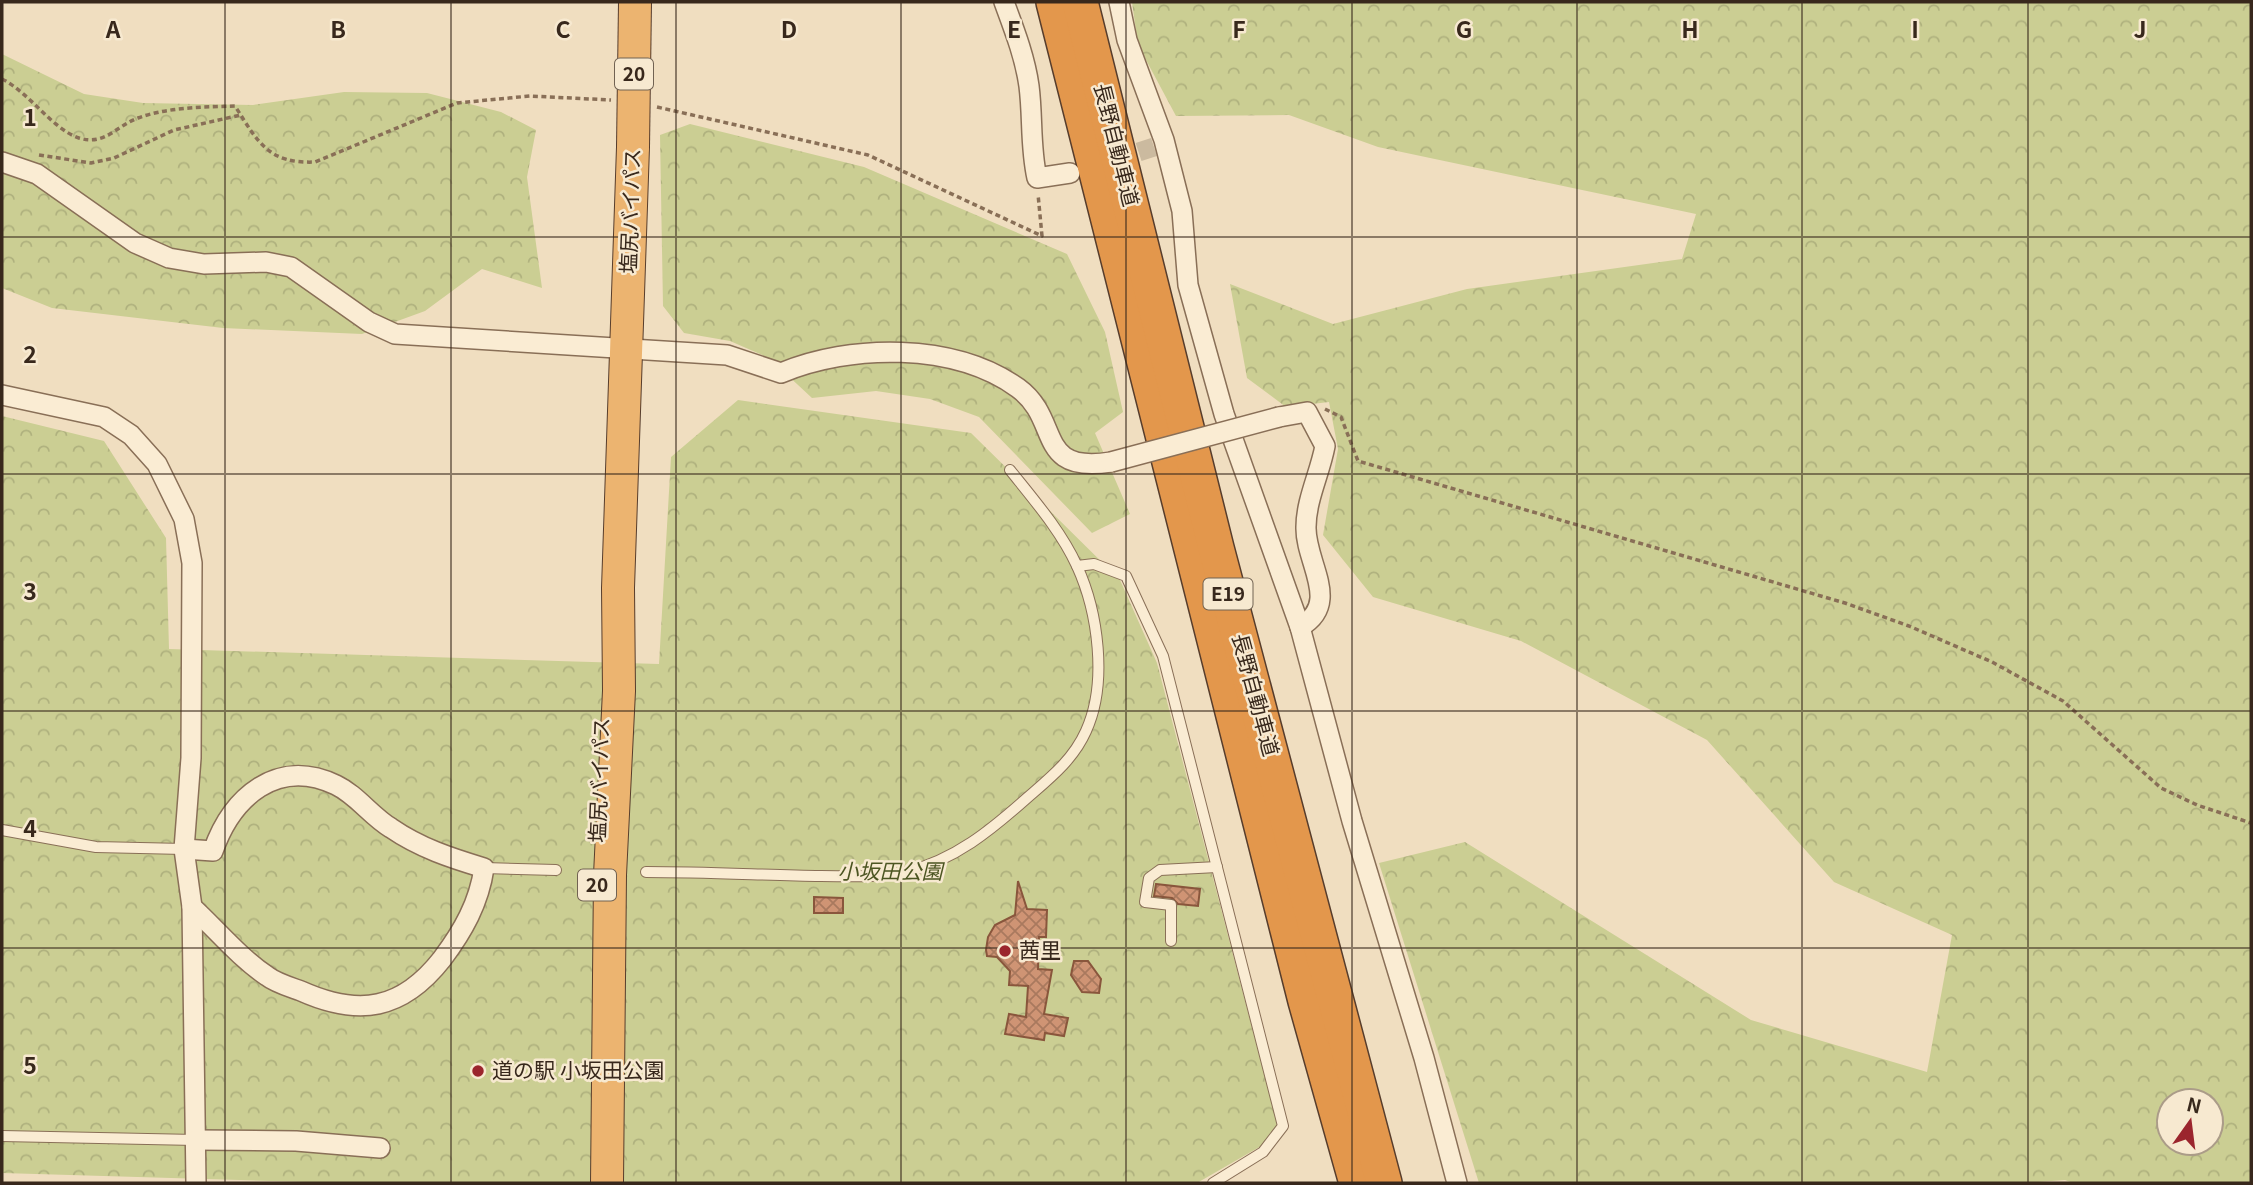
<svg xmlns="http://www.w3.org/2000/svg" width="2253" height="1185" font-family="Georgia,'Noto Sans JP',serif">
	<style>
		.forest { fill: url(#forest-crowns); fill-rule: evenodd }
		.building { fill: url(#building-cross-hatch); stroke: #89563c; stroke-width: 2 }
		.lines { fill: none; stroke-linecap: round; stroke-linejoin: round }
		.minor-tunnel { stroke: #cbba9f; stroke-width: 19; stroke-dasharray: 19 10; stroke-linecap: butt }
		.service-casing { stroke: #896f57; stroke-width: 12 }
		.minor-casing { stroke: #896f57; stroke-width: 22 }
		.trunk-casing { stroke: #573d2c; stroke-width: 34 }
		.motorway-casing { stroke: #573d2c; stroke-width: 38 }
		.path { stroke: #896f57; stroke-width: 3.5; stroke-dasharray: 5 3.5; stroke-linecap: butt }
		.service { stroke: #faecd3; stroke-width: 10 }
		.minor { stroke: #faecd3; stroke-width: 19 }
		.trunk { stroke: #ecb470; stroke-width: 32 }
		.motorway { stroke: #e3974c; stroke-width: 35 }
		.minor-bridge-casing { stroke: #896f57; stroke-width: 22; stroke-linecap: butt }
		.trunk-bridge-casing { stroke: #573d2c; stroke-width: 34; stroke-linecap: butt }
		.minor-bridge { stroke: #faecd3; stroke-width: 19 }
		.trunk-bridge { stroke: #ecb470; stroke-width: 32 }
		.grid { fill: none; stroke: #38281c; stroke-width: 2; stroke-opacity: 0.55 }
		.poi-dot { fill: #9b252d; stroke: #f7e9d0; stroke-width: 2.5 }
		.labels { text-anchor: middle; stroke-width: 5; stroke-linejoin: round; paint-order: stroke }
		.shield { fill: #f7e9d0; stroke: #716252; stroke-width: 2 }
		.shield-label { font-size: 19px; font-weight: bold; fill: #38281c }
		.street-label { font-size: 21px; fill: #38281c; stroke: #f7e9d0 }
		.park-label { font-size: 21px; font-style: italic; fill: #4c5522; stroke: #f7e9d0 }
		.poi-label { font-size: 21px; fill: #38281c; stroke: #f7e9d0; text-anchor: start }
		.grid-label { font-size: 23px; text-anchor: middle; font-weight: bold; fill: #38281c; stroke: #f7e9d0; stroke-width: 5; stroke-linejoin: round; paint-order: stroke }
	</style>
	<defs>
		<pattern id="forest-crowns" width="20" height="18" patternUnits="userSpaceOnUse" patternTransform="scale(1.75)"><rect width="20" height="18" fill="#cbce93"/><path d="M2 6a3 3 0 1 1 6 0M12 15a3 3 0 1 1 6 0" fill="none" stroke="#afb17e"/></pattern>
		<pattern id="building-cross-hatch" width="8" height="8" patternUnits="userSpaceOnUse" patternTransform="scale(1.75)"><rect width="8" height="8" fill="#cf9474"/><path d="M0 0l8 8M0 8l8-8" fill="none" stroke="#a9795e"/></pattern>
	</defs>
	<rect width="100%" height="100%" fill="#f0dec0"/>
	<!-- forest -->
	<g class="forest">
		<path d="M1132,2h1119v1181h-178l-8,-3 -39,3h-547l-100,-320 86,-21 286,178 176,52 25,-137 -118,-53 -127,-142 -186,-99 -148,-44 -50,-62 15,-86 -9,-47 -43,5 -39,-29 -17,-94 103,40 134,-35 215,-30 14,-45 -318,-67 -89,-32 -113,1 -38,-71zM2169,1101h42v42h-42z"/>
		<path d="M2,54l82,40 59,9 110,2 91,-13 83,1 74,19 35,18 -9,47 15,111 -60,-19 -57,42 -63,23 -139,-6 -171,-20 -50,-20z"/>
		<path d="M690,124l174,43 203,87 38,78 18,80 -28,21 35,81 -38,19 -113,-116 -49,-18 -54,-8 -64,7 -43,-40 -39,-17 -46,-8 -21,-27 -3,-171z"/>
		<path d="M738,400l233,33 149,147 37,83 123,472 -83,48h-856l-339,-10v-757l102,25 62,97 3,111 490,15 12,-207z"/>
	</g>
	<!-- building -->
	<g class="building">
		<path d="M1018,881l9,28 20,1 -1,27h-7l-1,32 14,1 -8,44 24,4 -4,18 -19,-3 -1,7 -39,-6 4,-20 17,3 2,-31 -19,-1 1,-14 -13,-14 -10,-1 -1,-6 2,-13 7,-12 20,-10z"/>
		<path d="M1156,884l44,5 -2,17 -20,-2 -6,-6 -18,-2z"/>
		<path d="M814,897l29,1v15h-29z"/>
		<path d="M1074,961h14l13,18 -2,14 -17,-1 -11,-17z"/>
	</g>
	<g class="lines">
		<!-- minor-tunnel -->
		<path class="minor-tunnel" d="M1111,161l43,-14"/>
		<!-- service casing -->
		<g class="service-casing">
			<g id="service">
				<path d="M1077,566l17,-2 32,12 37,80 120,470 -20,26 -50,31"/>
				<path d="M2,830l94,17 88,2"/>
				<path d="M484,868l72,2"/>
				<path d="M646,872c58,0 117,3 175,4 27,0 58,2 85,-4 49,-12 85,-42 121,-74 23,-20 46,-38 59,-67 22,-48 12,-119 -9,-165 -16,-35 -43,-66 -67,-96"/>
				<path d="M1171,941v-36l-26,-3 4,-24 11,-8 57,-3"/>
				<path d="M2,1136l194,4"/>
			</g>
		</g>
		<!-- minor casing -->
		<g class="minor-casing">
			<g id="minor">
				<path d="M1004,2c10,27 21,55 25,84 4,31 1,61 8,92l33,-5"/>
				<path d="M1119,2l8,38 37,100 18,71 6,74 36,129 76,213 52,194 72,237 33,125"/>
				<path d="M2,162l35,12 98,69 34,15 35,6 62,-2 25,5 78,55 26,12 332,21 54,18c69,-29 173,-31 237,15 44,32 16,86 93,74"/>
				<path d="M2,395l102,22 27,18 26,29 27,55 8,44 -1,195 -7,91 8,58 4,276"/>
				<path d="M1279,417l28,-5 18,34c-5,27 -19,54 -19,81 -1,36 36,76 -6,100"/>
				<path d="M184,849l29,2c19,-54 64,-94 123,-66 21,10 35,31 55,43 29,20 60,30 93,40 -5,35 -21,63 -42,91 -40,51 -83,58 -141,32 -11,-4 -25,-8 -34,-15 -27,-18 -51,-47 -75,-69"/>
				<path d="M196,1140l100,1 84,7"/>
			</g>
		</g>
		<!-- trunk casing -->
		<g class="trunk-casing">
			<path id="trunk" d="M607,1183l3,-308 9,-184 -1,-103 15,-441"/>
		</g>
		<!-- motorway casing -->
		<g class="motorway-casing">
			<g id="motorway">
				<path d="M1054,2l252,999 51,182"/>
				<path d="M1080,2l136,546 168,635"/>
			</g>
		</g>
		<!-- path -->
		<g class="path">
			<path d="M2,79c28,14 50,50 77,59 26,8 37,-12 59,-20 30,-11 66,-11 97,-12 23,36 33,58 80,56l142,-59 73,-7 81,4"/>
			<path d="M657,107l211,48 174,81 -4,-42"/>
			<path d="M39,155l52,8 23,-5 60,-28 67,-15"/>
			<path d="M1325,409l16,8 17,44 487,142 64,23 83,36 71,39 98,87 36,17 54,18"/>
		</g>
		<!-- service -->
		<use href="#service" class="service"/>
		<!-- minor -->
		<use href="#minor" class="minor"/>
		<!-- trunk -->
		<use href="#trunk" class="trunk"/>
		<!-- motorway -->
		<use href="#motorway" class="motorway"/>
		<!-- minor-bridge casing -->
		<g class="minor-bridge-casing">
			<path id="minor-bridge" d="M1111,462l168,-45"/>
		</g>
		<!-- trunk-bridge casing -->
		<g class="trunk-bridge-casing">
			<path id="trunk-bridge" d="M633,147l2,-145"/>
		</g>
		<!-- minor-bridge -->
		<use href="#minor-bridge" class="minor-bridge"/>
		<!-- trunk-bridge -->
		<use href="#trunk-bridge" class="trunk-bridge"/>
	</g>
	<!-- grid -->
	<path class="grid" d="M225,2v1181M451,2v1181M676,2v1181M901,2v1181M1126,2v1181M1352,2v1181M1577,2v1181M1802,2v1181M2028,2v1181M2,237h2249M2,474h2249M2,711h2249M2,948h2249"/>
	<!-- markers -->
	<g class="poi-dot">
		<circle cx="1005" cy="951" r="7"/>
		<circle cx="478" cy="1071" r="7"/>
	</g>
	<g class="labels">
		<!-- shield labels -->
		<g class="shield">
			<rect x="615" y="58.5" width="38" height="31" rx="5"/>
			<rect x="1203.5" y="578.5" width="49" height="31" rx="5"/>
			<rect x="578" y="869.5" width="38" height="31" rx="5"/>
		</g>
		<g class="shield-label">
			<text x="634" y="81">20</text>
			<text x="1228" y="601">E19</text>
			<text x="597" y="892">20</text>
		</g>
		<!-- street labels -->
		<g class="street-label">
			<text transform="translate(1116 145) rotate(76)" y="7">長野自動車道</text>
			<text transform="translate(631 211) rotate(-88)" y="7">塩尻バイパス</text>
			<text transform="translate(1255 695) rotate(75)" y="7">長野自動車道</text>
			<text transform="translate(600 780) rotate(-88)" y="7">塩尻バイパス</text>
		</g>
		<!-- park labels -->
		<g class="park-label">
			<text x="890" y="879">小坂田公園</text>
		</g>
		<!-- poi labels -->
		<g class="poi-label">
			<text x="1019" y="958">茜里</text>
			<text x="492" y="1078">道の駅 小坂田公園</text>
		</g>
	</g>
	<g class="grid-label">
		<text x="113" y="38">A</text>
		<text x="338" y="38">B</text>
		<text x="563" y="38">C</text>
		<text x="789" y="38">D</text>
		<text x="1014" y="38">E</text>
		<text x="1239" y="38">F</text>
		<text x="1464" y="38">G</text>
		<text x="1690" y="38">H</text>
		<text x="1915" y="38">I</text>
		<text x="2140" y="38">J</text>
		<text x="30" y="126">1</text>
		<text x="30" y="363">2</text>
		<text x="30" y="600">3</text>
		<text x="30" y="837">4</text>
		<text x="30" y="1074">5</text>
	</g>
	<!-- border -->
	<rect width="2253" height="1185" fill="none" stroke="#38281c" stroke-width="7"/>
	<!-- north arrow -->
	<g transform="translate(2190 1122) rotate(14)"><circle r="33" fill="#f7e9d0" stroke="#ab9c88" stroke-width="2"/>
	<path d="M0-5L12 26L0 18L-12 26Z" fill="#9b252d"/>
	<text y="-10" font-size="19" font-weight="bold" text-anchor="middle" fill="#38281c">N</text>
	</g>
</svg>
